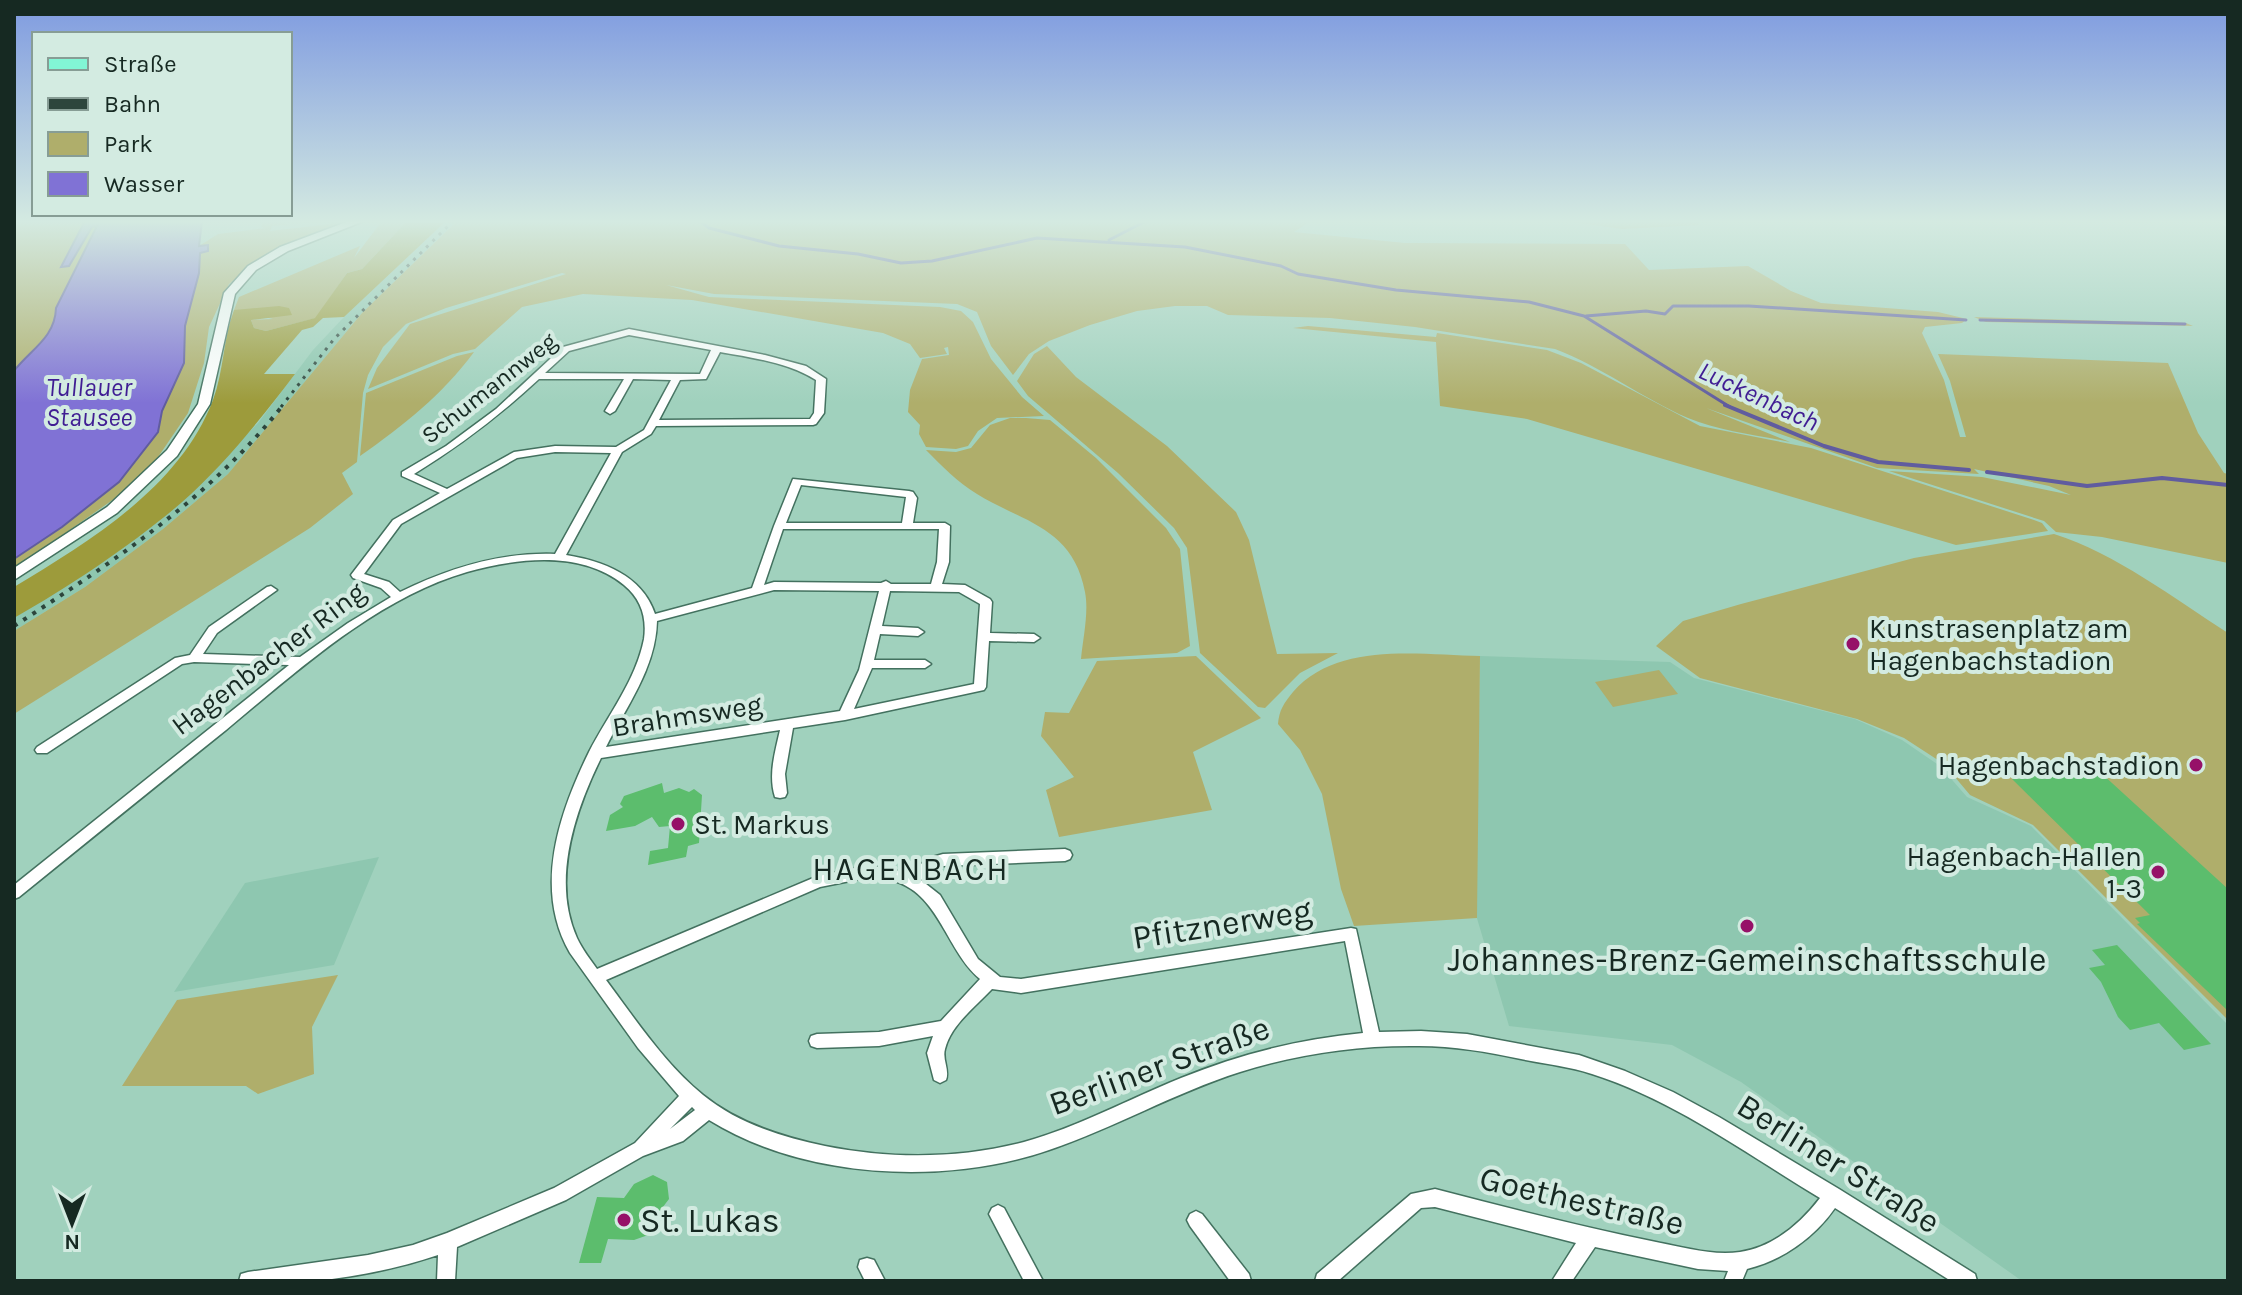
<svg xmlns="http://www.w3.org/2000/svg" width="2242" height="1295" font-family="Karla,sans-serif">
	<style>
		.built { fill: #8ec7b0 }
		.green { fill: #afae6b }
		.forest { fill: #9d9b3b }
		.water { fill: #8072d5; stroke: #605c9f; stroke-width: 2 }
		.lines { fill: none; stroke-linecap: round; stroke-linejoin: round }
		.stream-far1 { stroke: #605c9f; stroke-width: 3 }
		.stream { stroke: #605c9f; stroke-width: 4 }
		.building { fill: #5cbd6d }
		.minor-casing { stroke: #43715f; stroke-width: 3 }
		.tertiary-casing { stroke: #43715f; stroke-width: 3 }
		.primary-casing { stroke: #fff; stroke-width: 3 }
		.minor { fill: #fff; fill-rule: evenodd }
		.tertiary { fill: #fff; fill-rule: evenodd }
		.primary { fill: #82f6d5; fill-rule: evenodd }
		.rail-far1 { stroke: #2d453c; stroke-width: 3; stroke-dasharray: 3 6; stroke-linecap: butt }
		.rail { stroke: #2d453c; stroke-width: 4; stroke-dasharray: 4 7; stroke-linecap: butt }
		.poi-dot { fill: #961168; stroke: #d3ebe1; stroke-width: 3 }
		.labels { text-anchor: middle; stroke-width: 8; stroke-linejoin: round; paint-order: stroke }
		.far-street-label { font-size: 24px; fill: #162922; stroke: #d3ebe1 }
		.far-water-label { font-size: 26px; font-style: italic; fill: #401d93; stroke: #d3ebe1 }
		.poi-label { font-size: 28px; fill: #162922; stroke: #d3ebe1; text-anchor: start }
		.street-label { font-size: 28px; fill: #162922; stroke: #d3ebe1 }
		.quarter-label { font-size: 32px; letter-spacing: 2px; fill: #162922; stroke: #d3ebe1 }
		.near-street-label { font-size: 34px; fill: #162922; stroke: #d3ebe1 }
		.near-poi-label { font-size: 34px; fill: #162922; stroke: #d3ebe1 }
	</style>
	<rect width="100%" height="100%" fill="#a0d1bd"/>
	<!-- built -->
	<g class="built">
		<path d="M446,221h11l-95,92 -134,161 -65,55 -78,58 -71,44v-13l81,-52 84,-62 79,-81 55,-73 31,-33z"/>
		<path d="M1480,656l190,6 24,16 161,41 47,21 38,26 27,31 64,29 197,199v256h-206l-281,-199 -69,-37 -163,-19 -33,-111z"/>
		<path d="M379,857l-45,108 -160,27 71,-109z"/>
	</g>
	<!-- green -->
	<g class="green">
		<path d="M14,221h178l-136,100 -7,15 -35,35z"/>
		<path d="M263,221l24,3 33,-3 -48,5 -2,5 86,-10 -43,15 -66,34 -18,14 -20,43 -5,36 -16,50 -32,47 -32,32 -110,77v-10l48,-32 57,-45 39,-50 4,-21 21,-48 2,-37 14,-53 1,-20 8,-2 -1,-6 -8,1 19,-12 48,-6 -5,-1z"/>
		<path d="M382,221h25l-45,48 -15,4 -31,45 -50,13 -12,-3 -3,-8 22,-1 -39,-9 5,-13 121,-51 -6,12z"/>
		<path d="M457,221h854l-17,11 111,11 220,1 24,26 99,-4 43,25 30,12 117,9 29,7 -5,4 -37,4 -3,6 22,47 16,57h6l-16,-56 -12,-27 230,9 30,70 26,40 4,1v89l-126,-26 -46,-5 -12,-11 -155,-50 93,6 89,18 -22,-9 -75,-17 5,5 -102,-6 -171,-60 84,34c-33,-7 -71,-11 -102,-24 -46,-20 -86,-51 -133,-69l-140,-22 -85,-9 -102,-3 -21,-9h-32l-38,5 -47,14 -41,16 -20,13 -16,21 -22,-29 -14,-34 -20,-8 -243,-10 -48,-9 43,12 231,10 21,4 12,11 18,37 31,38 22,19 -47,2 -19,13 -10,15 -12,3 -30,-2 -7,-13 1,-9 -12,-13 2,-22 12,-31 27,-4 -1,-8 -4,1 3,6 -27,4 -10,-14 -27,-11 -191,-33 -109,-6 -61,13 -47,42 -22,5 -85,35 9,-21 33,-44 156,-50 -4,-1 -116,35 -40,16 -23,23 -15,28 -5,18 -6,69 -15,11 11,21 -43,34 -296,186v-83l71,-44 78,-58 65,-55 134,-161z"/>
		<path d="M1565,221h131l3,4 -77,4z"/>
		<path d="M1974,317l212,6 7,3 -207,-4z"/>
		<path d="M1308,326l128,11 1,-4 110,17 34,13 119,63 111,22 220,71 11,4 6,8 -92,14 -429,-126 -87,-13 -4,-64 -143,-14z"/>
		<path d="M1047,346l29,31 91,69 69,66 13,28 28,114 61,-1 -38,20 -35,35 -7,-1 -58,-54 -13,-105 -13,-20 -56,-55 -90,-77 -11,-15 17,-27z"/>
		<path d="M474,352c-32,43 -70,73 -114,104l6,-63 91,-37z"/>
		<path d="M1026,418l24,2 46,38 70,70 14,21 10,97 -13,7 -96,6c2,-21 8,-47 4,-67 -12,-65 -63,-70 -108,-98 -20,-12 -35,-28 -51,-44l30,2 15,-4 19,-23 20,-7z"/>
		<path d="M2054,534c63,20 119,64 174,99v387l-195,-195 -63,-30 -26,-31 -40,-26 -47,-19 -157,-41 -44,-32 27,-25 58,-17 173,-46z"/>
		<path d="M1196,656l65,62 -68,34 19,58 -153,27 -13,-47 28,-13 -33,-41 4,-24 24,1 28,-52z"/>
		<path d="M1480,656l-3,262 -123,8 -13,-37 -19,-95 -22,-44 -22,-26c1,-14 6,-21 15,-32 44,-51 126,-37 187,-36z"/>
		<path d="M1659,670l19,24 -65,13 -18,-25z"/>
		<path d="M338,975l-26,52 2,47 -56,20 -12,-8h-124l55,-86z"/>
	</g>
	<!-- forest -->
	<path class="forest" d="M407,221h39l-102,96 -21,1 -10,9 -11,3 -38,44h31c-35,46 -71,91 -114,129 -48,41 -112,84 -167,115v-31c76,-46 166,-100 199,-187 11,-30 10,-61 21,-90l45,-4 10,2 3,7 -41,5 3,8 12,3 49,-13 32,-45 15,-4z"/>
	<!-- water -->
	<path class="water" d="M85,221h117l-3,25 9,-1v6l-8,2 -1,20 -14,53 -1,37 -22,48 -4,21 -39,50 -57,45 -48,32v-188c17,-22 41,-33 42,-63l41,-82 -5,1 -23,39 -8,1z"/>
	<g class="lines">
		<!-- stream-far1 -->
		<g class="stream-far1">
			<path d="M700,221l9,7 70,18 79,8 43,9 31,-2 105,-23 148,9 96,19 17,8 98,16 133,12 55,14 146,91"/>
			<path d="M1109,240l37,-19"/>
			<path d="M1586,316l60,-5 19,3 8,-8h76l217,14"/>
			<path d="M1980,320l205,4"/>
		</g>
		<!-- stream -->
		<g class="stream">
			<path d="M1725,405l99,41 54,16 91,8"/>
			<path d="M1987,472l100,14 75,-8 66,7"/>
		</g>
	</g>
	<!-- building -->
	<g class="building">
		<path d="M2089,762l139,127v122l-91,-87 3,-1 -5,-5 15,-3 -138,-136z"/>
		<path d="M662,783l2,10 15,-5 10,4 5,-3 8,6 -3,48 -11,3 -2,11 -38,8 2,-14 18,-3 2,-22 -11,1 -7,-10 -17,9 -29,5 4,-16 13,-8 -3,-3 4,-8z"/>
		<path d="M2117,945l94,99 -27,6 -25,-27 -29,7 -12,-13 -17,-35 -12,-14 16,-3 -13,-15z"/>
		<path d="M653,1175l14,7 2,17 -13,17 5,8 -10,10 -17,6 -26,-1 -7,24h-22l18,-66 27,1 10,-14z"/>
	</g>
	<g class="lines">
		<!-- minor casing -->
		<g class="minor-casing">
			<g id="minor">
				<path d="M629,329l136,26 41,11 20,13 -2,34 -8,11 -3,1 -157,1 -5,8 -29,18 -56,103c37,6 76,20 89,59l97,-26 22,-62 19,-47 116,12 4,1 4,6 -4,25h32l5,3 -1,36 -7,22 23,1 25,14 2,3 -2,31 44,1 6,4 -6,4 -45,-1 -3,46 -2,3 -139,30 -52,8 -8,46 2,19 -2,4 -5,1 -5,-1c-7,-22 0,-45 5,-67l-179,28c-26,53 -50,122 -24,180 5,11 13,21 20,31l221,-93 42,-9h25l23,7 21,-16 14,-4 122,-5 5,2 2,4 -2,4 -5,2 -122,5 -5,1 -17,13 19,15 38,64 22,18 21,2 330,-51 5,1 23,103 42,-1 46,3 112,21 46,16 48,21 46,25 120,72 136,85 2,7h-26l-116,-73c-21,30 -52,52 -88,61l-5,12h-18l4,-10 -30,-2 -103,-22 -23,34h-20l24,-38 -141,-36 -14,1 -83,73h-23l2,-7 94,-80 24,-5c73,19 146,38 221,53 27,5 56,14 84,10 33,-5 60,-28 80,-54 -73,-44 -146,-98 -228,-124 -23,-8 -48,-10 -71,-15 -34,-7 -67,-13 -102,-13 -61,-1 -122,8 -179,26 -66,21 -126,56 -191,78 -104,36 -245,29 -340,-30l-26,21 -40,15 -77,44 -109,47 -2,34h-18l1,-26c-39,13 -82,22 -123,26 -25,2 -51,0 -76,0l2,-7 7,-2 120,-17 45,-10 34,-12 107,-45 81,-45 44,-47 -41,-48 -68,-95c-37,-64 -11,-140 19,-201 19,-37 47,-72 55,-113 3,-22 -3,-40 -20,-54 -43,-35 -107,-27 -157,-13 -90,26 -170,99 -241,158 -69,55 -138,111 -207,167l-5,2v-14l275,-220 -95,-3 -12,2 -135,89h-10l-2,-3 2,-3 138,-89 15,-3 19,-28 58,-40 4,-1 6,4 -60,43 -14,21 97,3 48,-34 43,-26 -10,-9 -28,-10 -2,-3 42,-55 47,-27 -38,-17v-4l44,-26 50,-37 67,-62zM629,335l82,15 -11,24 -155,-1 24,-22zM720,352c33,6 67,10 96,28l-2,33 -4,6 -151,1 21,-40 26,-1zM539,379h85l-19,32 5,3 5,-3 18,-32 38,1 -27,50 -28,17 -61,-1 -41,6 -67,37 -33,-15c47,-29 85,-58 125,-95zM555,452l56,1 -56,101c-55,-2 -106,14 -155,38l-11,-10 -25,-8 37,-50 116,-66zM801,485l105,12 -4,26h-116zM783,529h156l-2,33 -6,22h-40l-5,-3 -5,2 -107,-1 -10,3zM774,590l105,1 -20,79 -19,41 -234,36c20,-40 50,-79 51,-126zM890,591l69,1 21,12 -6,80 -120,25 18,-41h53l6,-4 -6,-4h-51l6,-26 38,2 6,-4 -6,-4 -36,-2zM860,879c8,0 17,-1 25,0 54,8 59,70 95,100l-39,42 -62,11 -62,2 -6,2 -2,5 2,5 6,2 62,-2 54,-10 -6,17 7,27 6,3 6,-3c4,-10 -4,-20 -1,-31 6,-24 30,-42 47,-60l29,4 324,-52 18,92c-63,6 -123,21 -182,45 -52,21 -103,49 -157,64 -65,17 -134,17 -199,4 -43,-9 -88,-23 -122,-51 -39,-32 -67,-75 -97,-115l214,-93zM692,1107l3,3 -25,19z"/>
				<path d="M998,1205l6,3 39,73h-19l-35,-67 3,-6z"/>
				<path d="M1196,1211l6,3 47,60 2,7h-21l-40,-55 -3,-6 3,-6z"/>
				<path d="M867,1258l7,2 11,21h-20l-7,-14 2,-7z"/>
			</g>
		</g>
		<!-- tertiary casing -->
		<g class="tertiary-casing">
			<path id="tertiary" d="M349,221h15l-76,30 -32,19 -21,24 -25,110 -33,52 -60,57 -103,67v-12l93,-61 60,-57 31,-46 26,-111 24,-27 32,-19z"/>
		</g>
		<!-- primary casing -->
		<g class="primary-casing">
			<path id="primary" d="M2228,221v5l-6,-4v-1z"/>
		</g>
		<!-- minor -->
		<use href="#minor" class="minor"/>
		<!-- tertiary -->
		<use href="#tertiary" class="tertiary"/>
		<!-- primary -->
		<use href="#primary" class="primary"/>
		<!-- rail-far1 -->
		<path class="rail-far1" d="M281,407l53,-68 119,-118"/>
		<!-- rail -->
		<path class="rail" d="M14,626c99,-64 196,-128 269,-221"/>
	</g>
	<!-- sky -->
	<linearGradient id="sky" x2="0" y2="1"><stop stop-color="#7e9ae0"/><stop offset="0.55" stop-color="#d4eae1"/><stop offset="1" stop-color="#d4eae1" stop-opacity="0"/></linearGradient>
	<rect width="2242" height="403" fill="url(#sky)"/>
	<!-- markers -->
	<g class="poi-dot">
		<circle cx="1853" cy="644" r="8"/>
		<circle cx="2196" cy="765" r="8"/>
		<circle cx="678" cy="824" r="8"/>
		<circle cx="2158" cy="872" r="8"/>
		<circle cx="1747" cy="926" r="8"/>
		<circle cx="624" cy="1220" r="8"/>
	</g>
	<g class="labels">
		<!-- far-street labels -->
		<g class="far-street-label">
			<text transform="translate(489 388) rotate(-38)" y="8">Schumannweg</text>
		</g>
		<!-- far-water labels -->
		<g class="far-water-label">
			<text x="89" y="396">Tullauer<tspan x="89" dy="30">Stausee</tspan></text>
			<text transform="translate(1759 396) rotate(25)" y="9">Luckenbach</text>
		</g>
		<!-- poi labels -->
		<g class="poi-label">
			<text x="1869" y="638">Kunstrasenplatz am<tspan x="1869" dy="32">Hagenbachstadion</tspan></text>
			<text x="2180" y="775" text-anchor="end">Hagenbachstadion</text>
			<text x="694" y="834">St. Markus</text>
			<text x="2142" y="866" text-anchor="end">Hagenbach-Hallen<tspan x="2142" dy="32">1-3</tspan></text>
		</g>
		<!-- street labels -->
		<g class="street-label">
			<text transform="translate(268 658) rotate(-37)" y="10">Hagenbacher Ring</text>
			<text transform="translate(687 715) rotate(-9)" y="10">Brahmsweg</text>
		</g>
		<!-- quarter labels -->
		<g class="quarter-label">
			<text x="911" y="880">HAGENBACH</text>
		</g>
		<!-- near-street labels -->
		<g class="near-street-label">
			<text transform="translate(1222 923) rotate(-9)" y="12">Pfitznerweg</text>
			<text transform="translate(1159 1065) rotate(-20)" y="12">Berliner Straße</text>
			<text transform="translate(1839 1163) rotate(32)" y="12">Berliner Straße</text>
			<text transform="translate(1582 1200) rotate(13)" y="12">Goethestraße</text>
		</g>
		<!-- near-poi labels -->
		<g class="near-poi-label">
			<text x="1747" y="971">Johannes-Brenz-Gemeinschaftsschule</text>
			<text x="640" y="1232" text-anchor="start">St. Lukas</text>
		</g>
	</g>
	<!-- border -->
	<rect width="2242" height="1295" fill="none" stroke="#162922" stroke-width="32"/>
	<!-- legend -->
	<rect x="32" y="32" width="260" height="184" fill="#d3ebe1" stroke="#879d95" stroke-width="2"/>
	<rect x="48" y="58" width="40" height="12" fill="#82f6d5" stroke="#879d95" stroke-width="2"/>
	<text x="104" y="72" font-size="24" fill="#162922">Straße</text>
	<rect x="48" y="98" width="40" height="12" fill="#2d453c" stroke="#879d95" stroke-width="2"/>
	<text x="104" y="112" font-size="24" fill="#162922">Bahn</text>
	<rect x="48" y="132" width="40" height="24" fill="#afae6b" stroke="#879d95" stroke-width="2"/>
	<text x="104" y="152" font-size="24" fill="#162922">Park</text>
	<rect x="48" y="172" width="40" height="24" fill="#8072d5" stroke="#879d95" stroke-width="2"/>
	<text x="104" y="192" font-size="24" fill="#162922">Wasser</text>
	<!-- north arrow -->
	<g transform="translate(72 1223) rotate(180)" stroke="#d3ebe1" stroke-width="6" paint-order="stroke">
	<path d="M0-6L14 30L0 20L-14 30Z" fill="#162922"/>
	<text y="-12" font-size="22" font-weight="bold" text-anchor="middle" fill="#162922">N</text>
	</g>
</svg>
